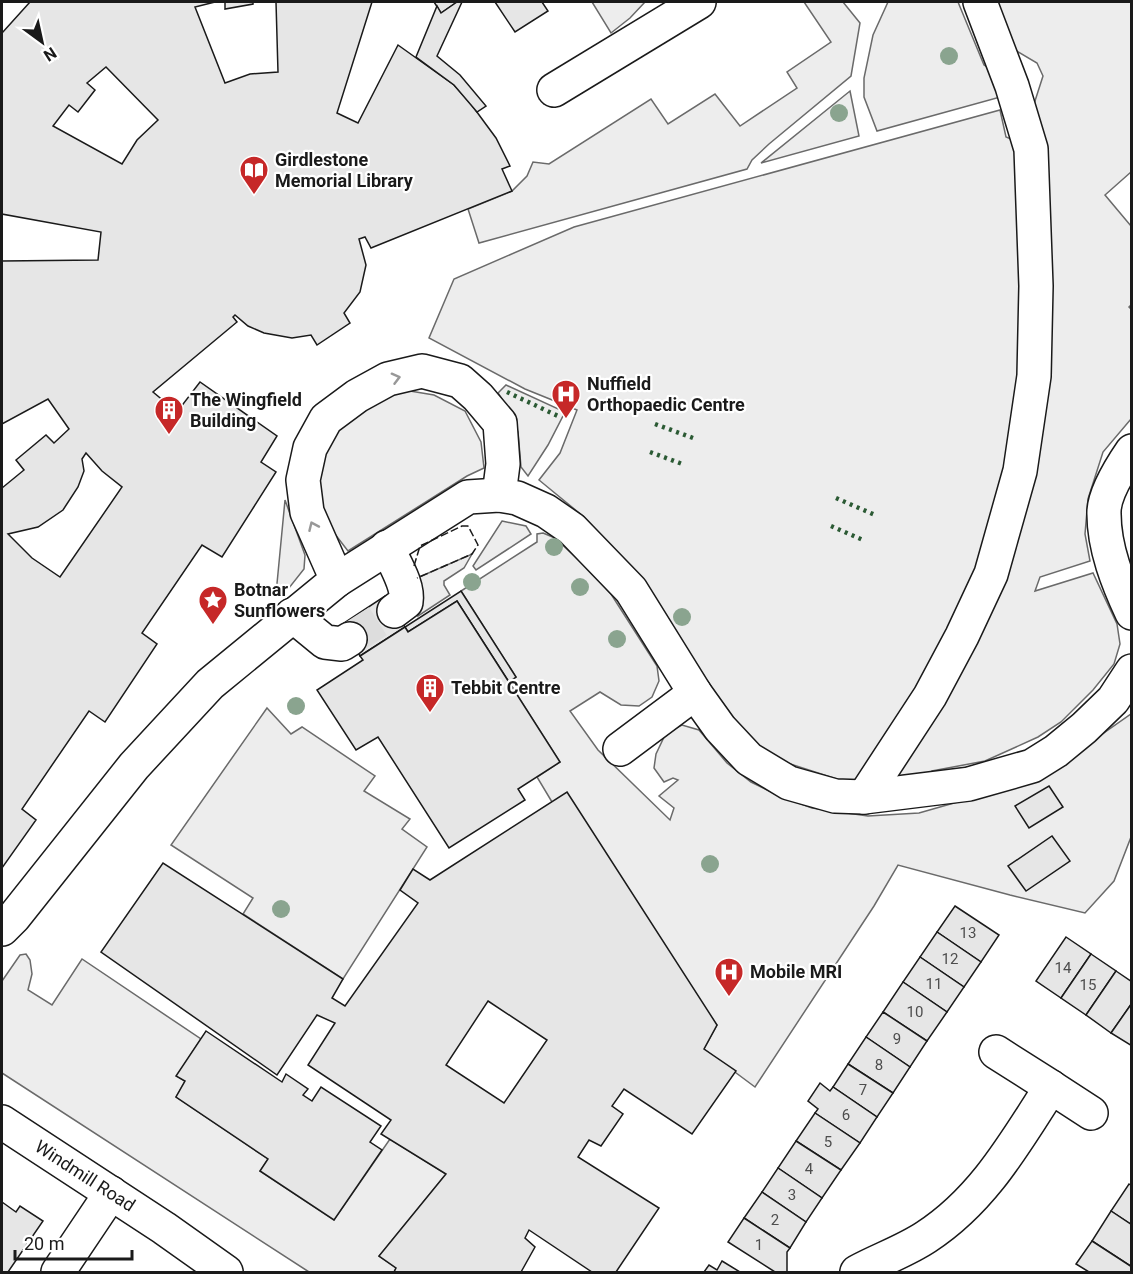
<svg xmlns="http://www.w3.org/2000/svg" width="1133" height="1274" font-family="Roboto,sans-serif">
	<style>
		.built { fill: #ededed; stroke: #6a6a6a; stroke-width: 1.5 }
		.building { fill: #e6e6e6; stroke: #1a1a1a; stroke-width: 1.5; fill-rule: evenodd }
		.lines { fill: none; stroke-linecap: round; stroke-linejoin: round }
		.minor-tunnel { stroke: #ddd; stroke-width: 33; stroke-dasharray: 33 16; stroke-linecap: butt }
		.minor-casing { stroke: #1a1a1a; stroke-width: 36 }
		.major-casing { stroke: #1a1a1a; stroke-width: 36 }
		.minor { stroke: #fff; stroke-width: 33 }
		.major { stroke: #fff; stroke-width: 33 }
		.hedge { stroke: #2b5a34; stroke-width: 4.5; stroke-dasharray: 3 4.5; stroke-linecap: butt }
		.fence { stroke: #1a1a1a; stroke-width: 1.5; stroke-dasharray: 8 3; stroke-linecap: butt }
		.tree { fill: #8aa48f }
		.oneway { stroke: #989898 }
		.labels { text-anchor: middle; stroke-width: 4.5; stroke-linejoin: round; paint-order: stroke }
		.number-label { font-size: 15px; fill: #4d4d4d }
		.poi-label { font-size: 18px; font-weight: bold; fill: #1a1a1a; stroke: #fff; text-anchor: start }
		.street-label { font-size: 18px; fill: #1a1a1a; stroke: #fff }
	</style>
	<rect width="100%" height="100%" fill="#fff"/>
	<!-- built -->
	<g class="built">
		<path d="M592,2h53l-15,16 -19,15z"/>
		<path d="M804,2h39l17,21 -9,53 -82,68 -17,16 -5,9 -268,74 -11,-34 44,-18 15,-15 6,-14 16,2 102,-65 17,25 47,-30 25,32 57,-38 -10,-16 44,-30z"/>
		<path d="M888,2h70l26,63 16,9 4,22 -127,35 -13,-34v-19l9,-43z"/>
		<path d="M997,2h134v170l-26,23 26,31 1,78 -3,3 3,3 -1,109 -28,33 -15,47 -3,35 5,27 -50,16 -5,14 58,-18 24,51 3,20 -6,20 -21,26 -32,32 -23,15 -53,24 -53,10 -8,12h-75l-71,-23 -30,-22 -44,-61 -63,-97 -57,-63 -45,-37 21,-27 17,-43 -52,-21 -96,-51 25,-59 120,-52 426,-117 6,27 36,15 -8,-48 9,-28 -6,-13 -22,-13z"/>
		<path d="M850,91l9,45 -98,27z"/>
		<path d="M506,385l59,27 -17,33 -20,31 -7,-9 -3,-35 -9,-22 -11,-17z"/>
		<path d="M404,390l30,5 31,16 16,31 3,26 -17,8 -119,75 -17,-22 -11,-20 -3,-23 4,-33 18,-24 35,-25z"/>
		<path d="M285,500l20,55 -1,14 -15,19 -13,6z"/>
		<path d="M502,521l24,5 5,8 -55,36 -3,-4z"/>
		<path d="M543,533l12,5 29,27 27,29 46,72 2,15 -7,16 -13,9 -18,-1 -21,-13 -30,19 28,39 72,70 4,-12 -15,-12 19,-16 -5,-2 -9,4 -10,-14 2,-14 10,-21 16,-8 17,5 28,33 24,19 26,13 35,13 56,8 51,-3 84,-24 82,-43 46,-32v123l-17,44 -29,32 -75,-18 -112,-30 -24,41 -119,181 -51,-38 13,-24 -165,-223 -15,-25 23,-15 -51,-80 7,-5 -55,-86 76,-49v-8z"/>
		<path d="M472,554l-8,14 -20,13v4l6,10 -32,21 2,-21 -3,-17z"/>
		<path d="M267,708l24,26 11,-7 73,49 -11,15 46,28 -8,10 25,18 -84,132 -100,-65 10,-16 -82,-53z"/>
		<path d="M26,954l4,6 2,14 -4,16 24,15 30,-46 119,80 -24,37 8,5 -9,16 92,62 -8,12 74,49 56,-81 56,35 -67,82 17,12 -2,4h-85l-307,-199v-92l18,-26z"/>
	</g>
	<!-- building -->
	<g class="building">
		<path d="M30,2h185l-20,5 30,76 25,-9 28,-2 -2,-70h96l-35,111 21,10 40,-78 56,40 17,19 25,34 14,28 -8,3 10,22 -141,57 -6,-11 -6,2 7,26 -6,27 -16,21 6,10 -33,22 -6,-10 -19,3 -28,-5 -16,-7 -13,-11 -2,2 4,5 -84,70 24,20 23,-30 77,54 -16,26 15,10 -54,85 -20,-12 -60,88 15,11 -52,78 -16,-11 -67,98 14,11 -34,48v-380l22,-18 -8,-10 30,-25 8,8 15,-14 -21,-30 -46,25v-163l96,-1 3,-28 -99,-18v-181zM106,67l52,53 -21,20 -15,24 -69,-38 16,-21 9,7 17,-22 -8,-7zM86,453l16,18 20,16 -62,90 -28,-19 -24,-24 30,-7 25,-17 15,-23 6,-16 -2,-12z"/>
		<path d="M225,2h28v2l-28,5z"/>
		<path d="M434,2h23l-16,11z"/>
		<path d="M457,2h5l-25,54 23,19 26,31 -9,6 -23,-27 -38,-28 21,-51 4,7z"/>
		<path d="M495,2h47l6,9 -33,21z"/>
		<path d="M461,591l55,86 -7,5 -52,-81 -49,31 -3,-5z"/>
		<path d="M385,596l20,31 -45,29 -19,-31z"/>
		<path d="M457,601l103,161 -42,27 7,11 -76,48 -71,-111 -22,13 -39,-60 46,-30 -3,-4 45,-29 3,5z"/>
		<path d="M1049,786l14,21 -34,21 -14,-22z"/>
		<path d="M567,792l150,233 -13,24 32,22 -44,63 -68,-45 -12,17 11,8 -22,32 -12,-6 -11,17 81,51 -43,64h-24l-63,-42 -4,8 10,9 -14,25h-127l2,-4 -17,-12 67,-82 -65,-40 10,-14 -83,-55 27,-42 -18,-8 -40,60 -176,-123 62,-89 180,116 -11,19 13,8 73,-103 -18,-13 13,-21 17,11zM488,1001l59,39 -43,63 -58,-38z"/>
		<path d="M1052,836l18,25 -44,30 -18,-25z"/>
		<path d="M955,906l44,29 -18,27 -44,-30z"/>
		<path d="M937,932l44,30 -17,25 -44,-30z"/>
		<path d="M1066,937l25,17 -30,44 -25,-17z"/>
		<path d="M1091,954l25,17 -30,44 -25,-17z"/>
		<path d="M920,957l44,30 -17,25 -44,-30z"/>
		<path d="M1116,971l16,11v21l-21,30 -25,-18z"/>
		<path d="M903,982l44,30 -20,29 -44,-29z"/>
		<path d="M1132,1003v43l-21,-13z"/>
		<path d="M883,1012l44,29 -17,26 -44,-30z"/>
		<path d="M206,1031l76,51 4,-8 22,15 -5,6 9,6 9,-14 60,39 -11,16 12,8 -48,70 -74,-49 8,-12 -92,-62 9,-16 -9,-5z"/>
		<path d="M866,1037l44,30 -17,26 -45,-29z"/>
		<path d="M848,1064l45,29 -16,24 -44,-30z"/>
		<path d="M820,1083l10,8 3,-4 44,30 -17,26 -45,-30 3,-4 -10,-8z"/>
		<path d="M815,1113l45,30 -19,27 -45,-29z"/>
		<path d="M796,1141l45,29 -19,28 -44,-30z"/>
		<path d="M778,1168l44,30 -16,24 -44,-30z"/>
		<path d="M1129,1184l3,2v39l-21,-14z"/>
		<path d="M762,1192l44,30 -16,26 -46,-30z"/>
		<path d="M2,1202l14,10 4,-6 23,15 -35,51h-6z"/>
		<path d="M1111,1211l21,14v42l-40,-26z"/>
		<path d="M744,1218l46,30 -3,4v20h-12l-47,-30z"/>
		<path d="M1092,1241l40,26v5h-43l-13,-8z"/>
		<path d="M722,1261l18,11h-36l5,-7 8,5z"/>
	</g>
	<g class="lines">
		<!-- minor-tunnel -->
		<path class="minor-tunnel" d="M350,639l44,-28"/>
		<!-- minor casing -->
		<g class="minor-casing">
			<g id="minor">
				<path d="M554,90l145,-88"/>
				<path d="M1132,451c-11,16 -29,44 -28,63 0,34 14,69 28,99"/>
				<path d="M387,547c7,16 22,38 19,55l-12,9"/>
				<path d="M337,580l-30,-68 -4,-32 7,-32 16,-29 31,-23 31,-17 34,-8 38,10 18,16 22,26 3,41 -4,31"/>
				<path d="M292,615l33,27 17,2 8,-5"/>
				<path d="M620,749l75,-56"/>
				<path d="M864,797l105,-13 63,-18 24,-15 28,-23 29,-28 19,-29"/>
				<path d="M2,929l12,-12 120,-151 76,-82 127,-104 131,-83 31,-2 18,3 29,13 26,18 59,61 64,103 25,35 29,31 40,24 46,13 29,1 66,-101 32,-60 29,-62 29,-103 14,-95 2,-90 -5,-137 -19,-63 -32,-84"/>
				<path d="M996,1052l55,35"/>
				<path d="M58,1272l53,-79"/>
				<path d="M857,1272c22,-12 48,-21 69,-35 57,-37 89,-94 125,-150l40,26"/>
			</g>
		</g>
		<!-- major casing -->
		<g class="major-casing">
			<path id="major" d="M2,1122l162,106 62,44"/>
		</g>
		<!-- minor -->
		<use href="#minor" class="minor"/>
		<!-- major -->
		<use href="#major" class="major"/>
		<!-- hedge -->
		<g class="hedge">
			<path d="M507,392l51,24"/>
			<path d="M655,424l38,14"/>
			<path d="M650,452l35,13"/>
			<path d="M836,498l39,17"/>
			<path d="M831,526l32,14"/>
		</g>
		<!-- fence -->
		<path class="fence" d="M414,566l6,-20 42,-20h6l10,19 -6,9 -55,24"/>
	</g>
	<!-- trees -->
	<g class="tree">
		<circle cx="949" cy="56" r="9"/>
		<circle cx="839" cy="113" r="9"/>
		<circle cx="554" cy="547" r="9"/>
		<circle cx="472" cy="582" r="9"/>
		<circle cx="580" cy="587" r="9"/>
		<circle cx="682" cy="617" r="9"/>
		<circle cx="617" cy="639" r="9"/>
		<circle cx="296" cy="706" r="9"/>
		<circle cx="710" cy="864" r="9"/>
		<circle cx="281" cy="909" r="9"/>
	</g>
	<!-- one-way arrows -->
	<defs><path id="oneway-chevron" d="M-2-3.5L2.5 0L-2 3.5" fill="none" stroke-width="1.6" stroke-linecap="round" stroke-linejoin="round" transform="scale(1.5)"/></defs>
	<g class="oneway">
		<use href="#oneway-chevron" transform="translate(396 378) rotate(-15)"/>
		<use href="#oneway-chevron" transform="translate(313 526) rotate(-114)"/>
	</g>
	<!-- icons -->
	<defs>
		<g id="library-pin" transform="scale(1.5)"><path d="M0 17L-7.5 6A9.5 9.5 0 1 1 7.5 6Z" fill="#c62828" stroke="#fff"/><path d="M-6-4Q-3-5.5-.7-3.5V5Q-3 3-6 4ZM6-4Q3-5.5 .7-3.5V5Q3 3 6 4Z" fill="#fff"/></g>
		<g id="hospital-pin" transform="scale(1.5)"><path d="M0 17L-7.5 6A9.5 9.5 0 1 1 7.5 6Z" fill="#c62828" stroke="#fff"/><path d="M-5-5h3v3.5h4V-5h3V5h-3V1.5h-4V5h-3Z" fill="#fff"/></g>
		<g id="building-pin" transform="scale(1.5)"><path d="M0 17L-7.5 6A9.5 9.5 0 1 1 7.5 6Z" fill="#c62828" stroke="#fff"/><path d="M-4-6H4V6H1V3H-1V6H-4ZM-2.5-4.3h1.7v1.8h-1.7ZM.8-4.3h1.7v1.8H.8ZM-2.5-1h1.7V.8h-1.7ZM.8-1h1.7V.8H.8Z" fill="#fff"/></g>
		<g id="sight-pin" transform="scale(1.5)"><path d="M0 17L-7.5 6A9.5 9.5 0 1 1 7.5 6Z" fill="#c62828" stroke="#fff"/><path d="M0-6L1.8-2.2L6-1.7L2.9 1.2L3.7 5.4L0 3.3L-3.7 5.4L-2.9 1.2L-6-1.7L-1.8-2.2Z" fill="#fff"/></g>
	</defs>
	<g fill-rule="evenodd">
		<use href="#library-pin" x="254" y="170"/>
		<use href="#hospital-pin" x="566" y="394"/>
		<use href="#building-pin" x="169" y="410"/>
		<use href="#sight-pin" x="213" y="600"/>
		<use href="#building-pin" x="430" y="688"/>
		<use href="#hospital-pin" x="729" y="972"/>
	</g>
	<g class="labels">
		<!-- number labels -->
		<g class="number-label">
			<text x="968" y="938">13</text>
			<text x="950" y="964">12</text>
			<text x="1063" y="973">14</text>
			<text x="934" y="989">11</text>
			<text x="1088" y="990">15</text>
			<text x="915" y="1017">10</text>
			<text x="897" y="1044">9</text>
			<text x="879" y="1070">8</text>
			<text x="863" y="1095">7</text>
			<text x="846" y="1120">6</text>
			<text x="828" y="1147">5</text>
			<text x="809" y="1174">4</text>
			<text x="792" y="1200">3</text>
			<text x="775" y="1225">2</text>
			<text x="759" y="1250">1</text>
		</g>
		<!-- poi labels -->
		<g class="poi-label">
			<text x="275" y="166">Girdlestone<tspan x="275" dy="21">Memorial Library</tspan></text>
			<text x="587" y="390">Nuffield<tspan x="587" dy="21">Orthopaedic Centre</tspan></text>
			<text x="190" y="406">The Wingfield<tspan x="190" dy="21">Building</tspan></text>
			<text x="234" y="596">Botnar<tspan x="234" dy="21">Sunflowers</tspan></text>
			<text x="451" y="694">Tebbit Centre</text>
			<text x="750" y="978">Mobile MRI</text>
		</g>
		<!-- street labels -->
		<g class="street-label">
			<text transform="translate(85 1176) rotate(33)" y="6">Windmill Road</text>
		</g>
	</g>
	<!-- border -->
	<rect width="1133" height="1274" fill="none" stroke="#1a1a1a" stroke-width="6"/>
	<!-- north arrow -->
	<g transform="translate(42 42) rotate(147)" stroke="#ffffff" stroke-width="4.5" paint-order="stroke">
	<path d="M0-4.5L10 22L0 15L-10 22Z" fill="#1a1a1a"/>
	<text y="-9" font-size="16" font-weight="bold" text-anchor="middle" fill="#1a1a1a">N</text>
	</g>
	<!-- scale -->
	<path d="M15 1250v9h117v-9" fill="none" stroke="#1a1a1a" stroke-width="3"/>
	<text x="24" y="1250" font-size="18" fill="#1a1a1a" stroke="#ffffff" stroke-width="4.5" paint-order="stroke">20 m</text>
</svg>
